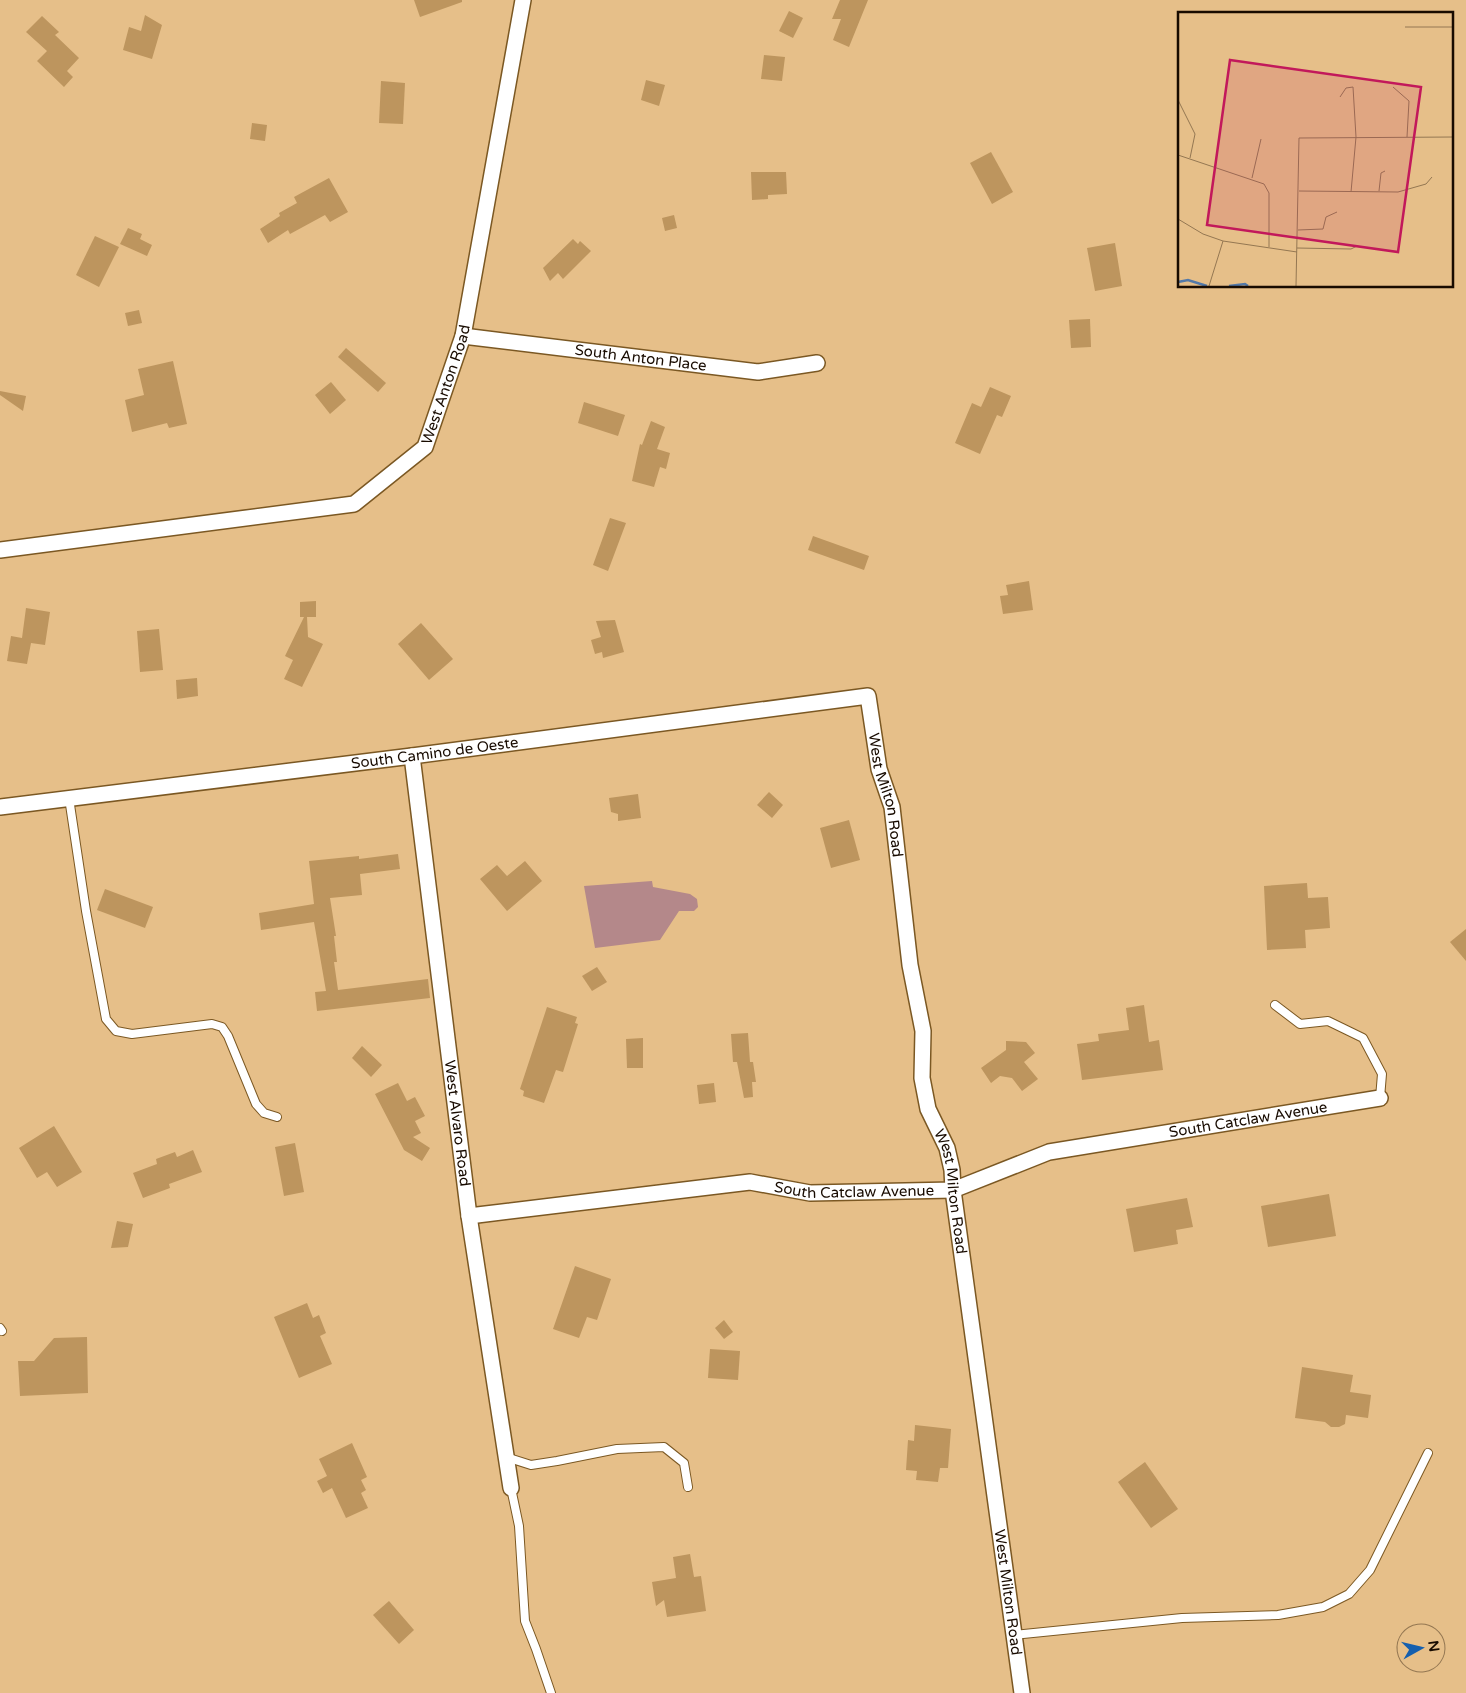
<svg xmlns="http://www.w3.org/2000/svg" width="1466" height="1693" font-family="'Varela Round',sans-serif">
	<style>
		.green { fill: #b4888a }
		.building { fill: #bd955e }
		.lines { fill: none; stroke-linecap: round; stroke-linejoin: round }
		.service-casing { stroke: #7b5823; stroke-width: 10 }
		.minor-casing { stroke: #7b5823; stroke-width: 18 }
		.service { stroke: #fff; stroke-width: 8 }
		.minor { stroke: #fff; stroke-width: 15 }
		.labels { text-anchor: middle; stroke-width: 4; stroke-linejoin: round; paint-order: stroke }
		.street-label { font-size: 15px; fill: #180b00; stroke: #e6bf89 }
		.inset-river { fill: none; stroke: #5379a9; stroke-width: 2.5 }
		.inset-road { fill: none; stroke: #947752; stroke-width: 1 }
		.view { fill: #c2185b; fill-opacity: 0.15; stroke: #c2185b; stroke-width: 2.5 }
		.inset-edge { fill: none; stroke: #180b00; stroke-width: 2.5 }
	</style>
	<rect width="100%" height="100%" fill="#e6bf89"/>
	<!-- green -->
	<path class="green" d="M652,881l1,6 37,7 7,5 1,8 -4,4h-15l-19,29 -65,8 -11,-62z"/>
	<!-- building -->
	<g class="building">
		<path d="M414,0h48v2l-42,15z"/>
		<path d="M840,0h28l-19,47 -16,-7 8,-21h-9z"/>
		<path d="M789,11l14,7 -10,20 -14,-7z"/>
		<path d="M145,15l17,10 -10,34 -29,-9 6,-23 12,4z"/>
		<path d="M42,16l17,16 -4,3 24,23 -12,13 6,6 -9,10 -27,-26 10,-10 -21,-19z"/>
		<path d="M764,55l21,2 -3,24 -21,-2z"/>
		<path d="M646,80l19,5 -6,21 -18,-6z"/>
		<path d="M381,81l24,2 -2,41 -24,-1z"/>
		<path d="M252,123l15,2 -2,16 -15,-2z"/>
		<path d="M991,152l22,40 -21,12 -22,-41z"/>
		<path d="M751,172h35l1,22 -19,1v4l-16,1z"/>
		<path d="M329,178l19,34 -18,10 -5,-7 -35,19 -2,-4 -20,13 -8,-14 20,-13 -1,-3 18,-10 -3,-6z"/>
		<path d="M674,215l3,13 -12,3 -3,-13z"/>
		<path d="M128,228l14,6 -2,5 12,6 -5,11 -27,-12z"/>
		<path d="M95,236l24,11 -20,40 -23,-12z"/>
		<path d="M573,239l5,5 2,-3 11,10 -28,28 -5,-6 -8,8 -7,-13z"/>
		<path d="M1115,243l7,43 -27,5 -8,-43z"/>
		<path d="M139,310l3,13 -14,3 -3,-13z"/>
		<path d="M1090,319l1,28 -20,1 -2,-28z"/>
		<path d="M346,348l40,35 -8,9 -40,-35z"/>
		<path d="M173,361l14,63 -18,4 -2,-5 -35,9 -7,-32 19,-5 -6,-26z"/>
		<path d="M331,382l15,18 -16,14 -15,-19z"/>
		<path d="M990,387l21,9 -9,21 -5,-2 -17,39 -25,-11 17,-40 9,4z"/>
		<path d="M0,391l26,5 -3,15 -23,-16z"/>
		<path d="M584,402l41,13 -7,21 -40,-13z"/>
		<path d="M651,421l14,6 -8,22 13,4 -4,16 -6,-2 -6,20 -22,-6 8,-37 2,1z"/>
		<path d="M610,518l16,5 -18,48 -15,-6z"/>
		<path d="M813,536l56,20 -5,14 -56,-20z"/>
		<path d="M1029,581l4,29 -30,4 -3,-18 8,-1 -2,-10z"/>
		<path d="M316,601v16h-9l1,20 15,7 -21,43 -18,-8 9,-19 -8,-4 19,-39h-4v-15z"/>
		<path d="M26,608l24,4 -5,33 -14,-2 -4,21 -20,-3 4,-25 11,2z"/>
		<path d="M615,620l9,32 -21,6 -1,-6 -7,2 -4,-14 10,-3 -5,-16z"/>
		<path d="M421,623l32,36 -24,21 -31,-36z"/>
		<path d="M159,629l4,41 -23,2 -3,-41z"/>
		<path d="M197,678l1,18 -21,3 -1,-19z"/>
		<path d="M769,792l14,13 -11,13 -15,-13z"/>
		<path d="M638,794l3,24 -23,3v-7l-7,-2 -2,-14z"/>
		<path d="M849,820l11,40 -29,8 -11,-40z"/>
		<path d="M398,854l2,15 -40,5 2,21 -32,3 6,38h-2l3,26h-3l4,28 90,-11 2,19 -113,13 -2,-19 11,-1 -12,-69 -53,8 -2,-17 55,-9 -5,-43 50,-5v3z"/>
		<path d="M525,861l17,20 -35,30 -27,-32 17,-14 10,11z"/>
		<path d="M1307,883l1,15 20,-1 2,31 -25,2 1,18 -39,2 -3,-64z"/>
		<path d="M105,889l48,18 -8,21 -48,-18z"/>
		<path d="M1466,929v32l-16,-19z"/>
		<path d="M597,967l10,15 -15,9 -10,-15z"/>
		<path d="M1144,1005l5,37 10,-2 4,30 -81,10 -5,-36 22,-3 -1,-7 31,-4 -3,-22z"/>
		<path d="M547,1007l30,10 -2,6 3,1 -15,48 -7,-2 -12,33 -21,-7 1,-5 -4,-2z"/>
		<path d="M748,1033l2,29h3l3,20h-4l1,15 -9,1 -7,-36h-4l-2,-28z"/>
		<path d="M643,1038v30h-16l-1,-29z"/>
		<path d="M1006,1041l20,1 9,11 -11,9 14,17 -16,12 -10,-13 -12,-2 -9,7 -10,-15 25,-18z"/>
		<path d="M362,1046l20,19 -11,12 -19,-19z"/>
		<path d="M398,1083l9,18 8,-4 10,19 -10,5 6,12 -8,4 17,11 -8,13 -18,-11 -29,-56z"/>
		<path d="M714,1083l2,19 -17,2 -2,-19z"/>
		<path d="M54,1126l28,46 -25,15 -10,-15 -10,6 -18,-30z"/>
		<path d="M295,1143l9,49 -20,4 -9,-49z"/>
		<path d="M193,1150l9,22 -33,12 1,4 -27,10 -10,-25 24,-9 -1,-5 19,-7 2,5z"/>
		<path d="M1329,1194l7,42 -68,11 -7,-41z"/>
		<path d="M1187,1198l6,29 -17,3 2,14 -44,8 -8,-43z"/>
		<path d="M117,1221l16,3 -5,23 -17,1z"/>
		<path d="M575,1266l36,13 -14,41 -10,-3 -8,21 -26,-9z"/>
		<path d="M307,1303l6,15 6,-3 7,18 -6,3 12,28 -33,14 -25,-61z"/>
		<path d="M724,1320l9,12 -9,7 -9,-11z"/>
		<path d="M87,1337l1,56 -68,3 -2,-35h16l20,-23z"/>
		<path d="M710,1349l30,2 -2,29 -30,-2z"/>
		<path d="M1302,1367l51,8 -3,17 21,3 -3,23 -22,-3 -1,9 -6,3h-8l-6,-5 -30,-4z"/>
		<path d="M915,1425l36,4 -3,39h-8l-2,14 -22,-2 1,-9 -11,-1 2,-30 6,1z"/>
		<path d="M352,1443l15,34 -6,3 5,10 -5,3 7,15 -22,10 -14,-30 -9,5 -6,-12 10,-5 -8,-17z"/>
		<path d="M1145,1462l33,47 -27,19 -33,-46z"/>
		<path d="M690,1554l4,23 7,-1 5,35 -39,6 -3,-17 -8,6 -4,-24 24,-4 -3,-21z"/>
		<path d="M389,1601l25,29 -15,14 -26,-29z"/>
	</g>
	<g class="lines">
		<!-- service casing -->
		<g class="service-casing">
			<g id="service">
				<path d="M69,798l17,113 20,108 10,12 16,3 80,-10 10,3 6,9 28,68 8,9 13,4"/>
				<path d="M1275,1005l25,19 28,-3 35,17 19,36 -2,24"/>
				<path d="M0,1328l2,3"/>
				<path d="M506,1457l25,8 26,-4 60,-12 47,-2 20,16 4,24"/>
				<path d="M511,1488l8,38 6,95 11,28 15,44"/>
				<path d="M1014,1635l168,-17 96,-3 45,-8 26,-13 21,-24 58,-117"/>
			</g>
		</g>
		<!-- minor casing -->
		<g class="minor-casing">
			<g id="minor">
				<path id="s1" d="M463,336l295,36 59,-9"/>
				<path id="s2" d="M0,550l354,-46 71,-57 38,-111 60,-336"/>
				<path id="s3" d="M412,756l57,460 42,272"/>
				<path id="s4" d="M0,807l412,-51 456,-60 11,73 13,38 18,158 13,66 -1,47 6,31 19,39 5,22 1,20 69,503"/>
				<path id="s5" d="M469,1216l281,-34 60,11 143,-3 96,-38 331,-54"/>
			</g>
		</g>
		<!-- service -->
		<use href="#service" class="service"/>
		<!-- minor -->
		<use href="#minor" class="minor"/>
	</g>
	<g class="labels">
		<!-- street labels -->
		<g class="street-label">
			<text dy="5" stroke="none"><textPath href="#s1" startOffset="179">South Anton Place</textPath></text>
			<text dy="5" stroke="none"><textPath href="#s2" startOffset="514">West Anton Road</textPath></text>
			<text dy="5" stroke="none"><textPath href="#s4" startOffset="438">South Camino de Oeste</textPath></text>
			<text dy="5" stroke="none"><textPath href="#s4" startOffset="976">West Milton Road</textPath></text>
			<text dy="5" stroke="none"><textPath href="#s5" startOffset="792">South Catclaw Avenue</textPath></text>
			<text dy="5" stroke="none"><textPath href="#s3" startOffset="370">West Alvaro Road</textPath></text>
			<text dy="5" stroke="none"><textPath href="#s5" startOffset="388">South Catclaw Avenue</textPath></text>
			<text dy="5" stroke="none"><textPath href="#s4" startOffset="1381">West Milton Road</textPath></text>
			<text dy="5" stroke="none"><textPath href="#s4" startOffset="1786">West Milton Road</textPath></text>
		</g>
	</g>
	<!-- overview -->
	<g transform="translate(1178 12)">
		<rect width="275" height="275" fill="#e6bf89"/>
		<path class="inset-river" d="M0,270l10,-2 19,6M51,274l16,-2 3,2"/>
		<path class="inset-road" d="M227,15h48M215,75l16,14 -2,36M162,85l6,-9 7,-1 3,50 -5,55M0,88l17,34 -5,24M0,143l86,29 5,9v54M74,166l9,-39M121,179l99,1 28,-8 6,-7M201,179l2,-18 4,-2M0,207l25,15 20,7 74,11M120,218l25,-1 3,-12 11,-5M119,236l54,1 6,-3M31,274l14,-45M118,274l3,-148 154,-1"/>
		<path class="view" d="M52,48l191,27 -23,165 -191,-27z"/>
		<rect width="275" height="275" class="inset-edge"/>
	</g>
	<!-- north arrow -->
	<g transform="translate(1421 1648) rotate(82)"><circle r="24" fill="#e6bf89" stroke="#947752"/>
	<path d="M0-4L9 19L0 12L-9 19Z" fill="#155fae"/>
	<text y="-8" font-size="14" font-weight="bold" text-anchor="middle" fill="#180b00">N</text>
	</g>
</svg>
